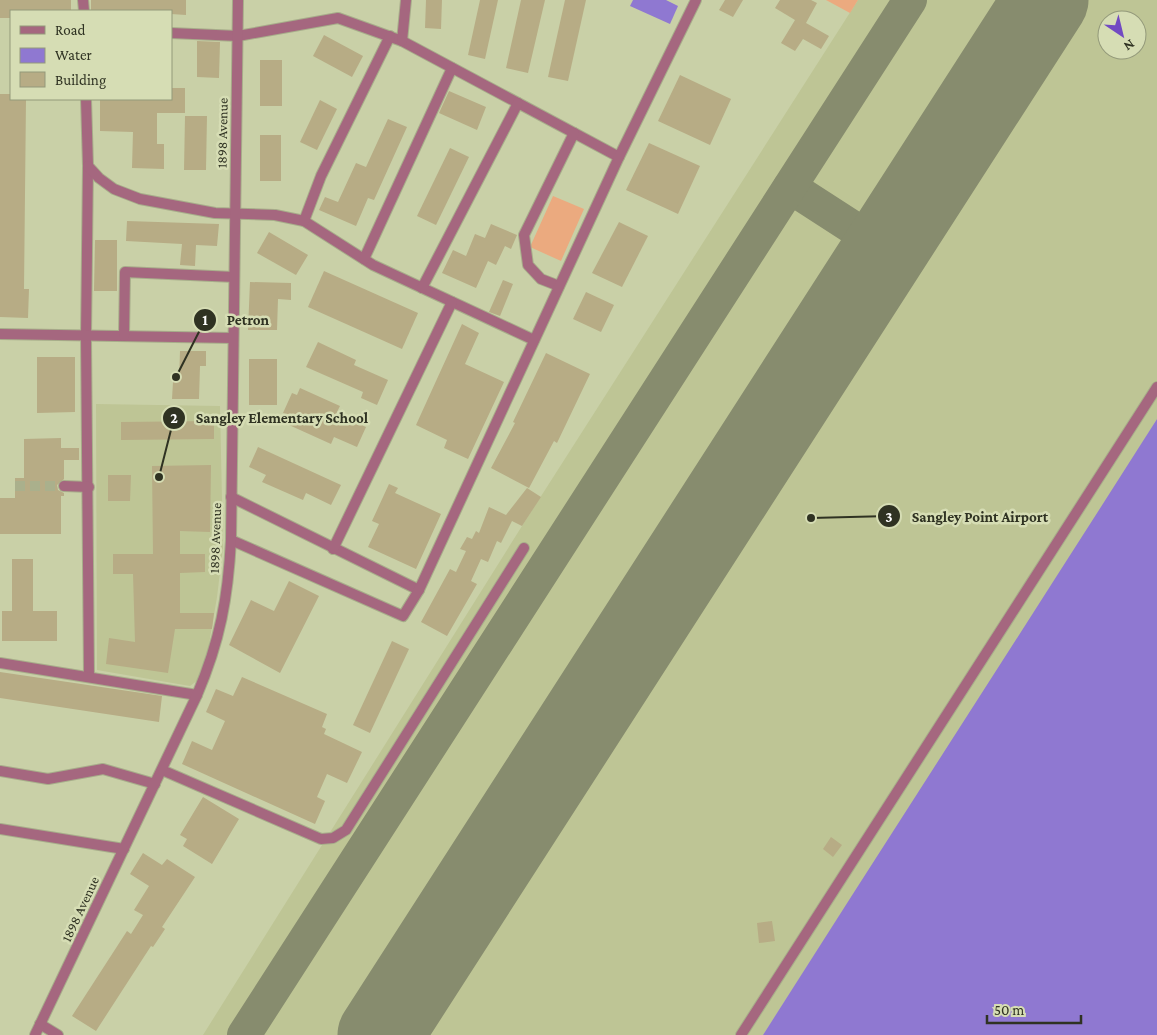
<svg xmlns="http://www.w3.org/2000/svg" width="1157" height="1035" font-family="'Crimson Pro',serif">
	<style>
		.built { fill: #bec595; fill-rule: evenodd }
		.green { fill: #ebaa7f }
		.water { fill: #8f78d1 }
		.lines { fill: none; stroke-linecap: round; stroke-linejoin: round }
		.taxiway { stroke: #878c6e; stroke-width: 34 }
		.runway { stroke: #878c6e; stroke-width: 85 }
		.building { fill: #b7ac85 }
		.minor-tunnel { stroke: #aab08c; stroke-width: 10; stroke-dasharray: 10 5; stroke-linecap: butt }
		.minor-casing { stroke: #a7ad8a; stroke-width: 12 }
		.tertiary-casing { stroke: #a7ad8a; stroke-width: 12 }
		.minor { stroke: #a5677f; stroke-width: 10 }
		.tertiary { stroke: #a5677f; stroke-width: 10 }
		.labels { text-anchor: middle; stroke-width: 5; stroke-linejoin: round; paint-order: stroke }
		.street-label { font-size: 14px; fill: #2f3222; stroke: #d6ddb4 }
		.leader { fill: none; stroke: #2f3222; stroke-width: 2 }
		.callout-dot { fill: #2f3222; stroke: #d6ddb4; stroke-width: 2 }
		.mark-label { font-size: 15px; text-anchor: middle; font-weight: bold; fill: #fff }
		.callout-label { font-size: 15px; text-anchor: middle; font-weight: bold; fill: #2f3222; stroke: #d6ddb4; stroke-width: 5; stroke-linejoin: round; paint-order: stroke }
	</style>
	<rect width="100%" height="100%" fill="#c9d0a7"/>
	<!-- built -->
	<g class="built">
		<path d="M858,0h299v419l-70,113 -324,503h-560l319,-509zM1107,20h30v30h-30z"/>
		<path d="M96,404l124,2 3,142 -6,49 -9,53 -10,30 -8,6 -93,-16z"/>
	</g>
	<!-- green -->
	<g class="green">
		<path d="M826,0h32l-8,13z"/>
		<path d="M553,196l31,13 -23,52 -31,-14z"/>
	</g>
	<!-- water -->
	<g class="water">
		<path d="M633,0h33l12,6 -8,18 -40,-18z"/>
		<path d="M1157,419v616h-394c131,-206 263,-410 394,-616z"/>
	</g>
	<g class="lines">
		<!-- taxiway -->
		<g class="taxiway">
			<path d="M790,187l96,62"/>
			<path d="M244,1035l666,-1035"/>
		</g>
		<!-- runway -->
		<path class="runway" d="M380,1035l666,-1035"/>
	</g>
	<!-- building -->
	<g class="building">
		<path d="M0,0h71v11h-60v7h-11z"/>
		<path d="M91,0h95v15l-15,-1v-3h-80z"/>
		<path d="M426,0h16l-1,29 -16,-1z"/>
		<path d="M480,0h18l-13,59 -17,-4z"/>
		<path d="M521,0h24l-17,73 -22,-5z"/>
		<path d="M565,0h21l-18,81 -20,-4z"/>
		<path d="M725,0h18l-10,17 -14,-7z"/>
		<path d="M780,0h31l6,3 -11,20 23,13 -8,13 -18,-10 -8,12 -14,-8 14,-23 -20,-12z"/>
		<path d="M324,35l39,21 -11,21 -39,-21z"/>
		<path d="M197,41l23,1 -1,36 -22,-1z"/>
		<rect x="260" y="60" width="22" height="46"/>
		<path d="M680,75l51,24 -21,46 -52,-24z"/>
		<path d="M171,88h14v25h-28v31h7v25l-32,-1 1,-36 -33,-1v-31l71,-1z"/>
		<path d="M449,91l37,16 -9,23 -38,-17z"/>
		<path d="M0,94h11v5h15l-2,190h5l-1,29 -28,-1z"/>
		<path d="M320,100l17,9 -20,41 -17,-8z"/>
		<path d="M185,116h22l-1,54h-22z"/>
		<path d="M388,119l19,8 -33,73 -6,-2 -12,28 -37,-16 6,-13 13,5 18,-39 10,4z"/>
		<rect x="260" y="135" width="21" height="46"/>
		<path d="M649,143l51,23 -22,48 -52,-24z"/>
		<path d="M450,148l19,9 -33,68 -19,-9z"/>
		<path d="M127,221l92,3 -2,22 -21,-1 -1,21 -15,-1 2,-21 -56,-3z"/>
		<path d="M619,222l29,14 -26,51 -30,-14z"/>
		<path d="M491,224l26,11 -6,14 -6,-3 -9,19 -8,-4 -12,27 -34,-15 11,-23 13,6 9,-22 10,4z"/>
		<path d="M269,232l39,23 -12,20 -39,-22z"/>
		<path d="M95,240h22v51h-23z"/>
		<path d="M324,271l94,42 -16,36 -94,-42z"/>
		<path d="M503,280l10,4 -13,32 -11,-4z"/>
		<path d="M250,282l41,1v17l-13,-1 -1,31h-29z"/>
		<path d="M586,292l28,13 -13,27 -28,-13z"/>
		<path d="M462,324l17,9 -14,31 39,18 -36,77 -24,-11 3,-8 -31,-15z"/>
		<path d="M318,342l38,18 -2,5 34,15 -11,25 -16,-7 2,-6 -57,-25z"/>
		<path d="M180,351h26v15h-6l-1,33h-27l1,-17h6z"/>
		<path d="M546,353l44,21 -33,69 -3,-2 -25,47 -38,-20 24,-45 -2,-1z"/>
		<path d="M37,357h38v55l-38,1z"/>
		<rect x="249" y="359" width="28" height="46"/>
		<path d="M300,388l40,18 -4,8 30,13 -9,20 -23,-10 -3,7 -42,-19 3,-7 -9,-5 9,-20 5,2z"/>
		<path d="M214,421v18l-93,1v-18z"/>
		<path d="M61,438v10h18v12h-15v19l-7,6 1,5 6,3v3h-3v38h-61v-36h15v-20h9v-39z"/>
		<path d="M258,447l83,38 -10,20 -25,-12 -3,7 -41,-18 4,-7 -17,-8z"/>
		<path d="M211,465l-1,67 -30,-1v23h25v18l-25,1v40h34l-2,16h-37l-7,44 -62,-9 3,-26 26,4 -2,-68h-20v-20h40l-1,-88z"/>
		<path d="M108,475h23l-1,26h-22z"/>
		<path d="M389,484l9,4 -3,5 46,21 -25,55 -48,-22 11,-23 -7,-3z"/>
		<path d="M527,488l14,9 -19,29 -10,-5 -11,22 -4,-2 -9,21 -7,-3 -10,22 6,3 -30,52 -26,-14 29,-53 6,3 10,-21 -6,-2 7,-12 5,2 4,-8 3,2 10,-26 17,8z"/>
		<path d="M12,559h21v52h24v30h-55v-30h10z"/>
		<path d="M289,581l30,15 -39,77 -51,-28 22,-45 23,11z"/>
		<path d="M392,641l17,8 -39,84 -17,-8z"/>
		<path d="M0,672l162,24 -3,26 -159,-24z"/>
		<path d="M242,677l85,37 -5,13 4,2 -2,5 38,18 -15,31 -20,-9 -10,23 8,4 -10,23 -133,-60 10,-23 20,9 13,-29 -19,-9 10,-23 17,7z"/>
		<path d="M203,797l36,22 -27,45 -29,-18 4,-7 -7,-4z"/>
		<path d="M831,837l11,8 -9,12 -10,-8z"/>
		<path d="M143,853l19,12 5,-6 28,18 -33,50 3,2 -12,18 -2,-1 -55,85 -24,-15 55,-85 4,3 12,-19 -9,-5 15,-24 -19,-12z"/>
		<path d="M772,921l3,20 -16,2 -2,-20z"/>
	</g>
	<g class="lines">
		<!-- minor-tunnel -->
		<path class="minor-tunnel" d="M15,486h49"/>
		<!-- minor casing -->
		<g class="minor-casing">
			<g id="minor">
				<path d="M83,0l1,11"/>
				<path d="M171,33l67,3 100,-18 64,23 217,116"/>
				<path d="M402,41l4,-41"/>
				<path d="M86,99l2,67 -2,171 3,340"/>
				<path d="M88,166l11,12 15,11 26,10 75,14 60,2 29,6 69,44 161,75"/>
				<path d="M304,221l17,-45 69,-140"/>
				<path d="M364,259l88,-191"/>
				<path d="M559,286l-18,-7 -13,-14 -4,-30 50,-102"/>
				<path d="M422,288l96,-185"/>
				<path d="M0,334l233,4"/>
				<path d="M124,336l1,-64 109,5"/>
				<path d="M64,486l25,1"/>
				<path d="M231,497l188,93"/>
				<path d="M231,540l172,76 16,-26 200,-433 77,-157"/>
				<path d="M333,549l119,-247"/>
				<path d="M0,663l197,32"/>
				<path d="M162,770l159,69 12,-1 13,-8 178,-282"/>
				<path d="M0,771l48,8 55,-10 52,15"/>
				<path d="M0,829l124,20"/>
				<path d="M40,1024l18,11"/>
				<path d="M741,1035l416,-648"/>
			</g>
		</g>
		<!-- tertiary casing -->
		<g class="tertiary-casing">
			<path id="tertiary" d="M35,1035l162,-340c23,-54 31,-97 34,-155l7,-540"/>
		</g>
		<!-- minor -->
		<use href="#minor" class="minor"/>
		<!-- tertiary -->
		<use href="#tertiary" class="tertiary"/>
	</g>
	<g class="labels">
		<!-- street labels -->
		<g class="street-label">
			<text transform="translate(222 133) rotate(-89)" y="5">1898 Avenue</text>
			<text transform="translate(215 538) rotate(-88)" y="5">1898 Avenue</text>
			<text transform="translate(80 909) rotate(-65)" y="5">1898 Avenue</text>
		</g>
	</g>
	<!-- callouts -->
	<path class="leader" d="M176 377L205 320M159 477L174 418M811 518L889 516"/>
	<g class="callout-dot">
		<circle cx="176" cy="377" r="5"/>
		<circle cx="159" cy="477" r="5"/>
		<circle cx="811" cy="518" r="5"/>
		<circle cx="205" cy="320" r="12"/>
		<circle cx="174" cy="418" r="12"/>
		<circle cx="889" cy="516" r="12"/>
	</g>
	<g class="mark-label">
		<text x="205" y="325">1</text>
		<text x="174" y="423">2</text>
		<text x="889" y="522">3</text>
	</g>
	<g class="callout-label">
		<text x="248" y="325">Petron</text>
		<text x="282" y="423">Sangley Elementary School</text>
		<text x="980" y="522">Sangley Point Airport</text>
	</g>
	<!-- legend -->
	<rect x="10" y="10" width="162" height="90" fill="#d6ddb4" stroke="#93997a"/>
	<rect x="20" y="26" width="25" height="8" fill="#a5677f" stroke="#93997a"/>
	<text x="55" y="35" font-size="15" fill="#2f3222">Road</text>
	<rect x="20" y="48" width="25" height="15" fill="#8f78d1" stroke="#93997a"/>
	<text x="55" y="60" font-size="15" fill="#2f3222">Water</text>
	<rect x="20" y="72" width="25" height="15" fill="#b7ac85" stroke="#93997a"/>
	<text x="55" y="85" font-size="15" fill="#2f3222">Building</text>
	<!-- north arrow -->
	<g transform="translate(1122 35) rotate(145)"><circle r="24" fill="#d6ddb4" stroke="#93997a"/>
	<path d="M0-4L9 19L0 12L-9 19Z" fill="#724ac2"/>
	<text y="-8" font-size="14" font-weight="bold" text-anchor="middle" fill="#2f3222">N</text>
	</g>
	<!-- scale -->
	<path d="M987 1015v8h94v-8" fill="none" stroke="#2f3222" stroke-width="2.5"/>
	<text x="994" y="1015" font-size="15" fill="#2f3222" stroke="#d6ddb4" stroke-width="4" paint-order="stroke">50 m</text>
</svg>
